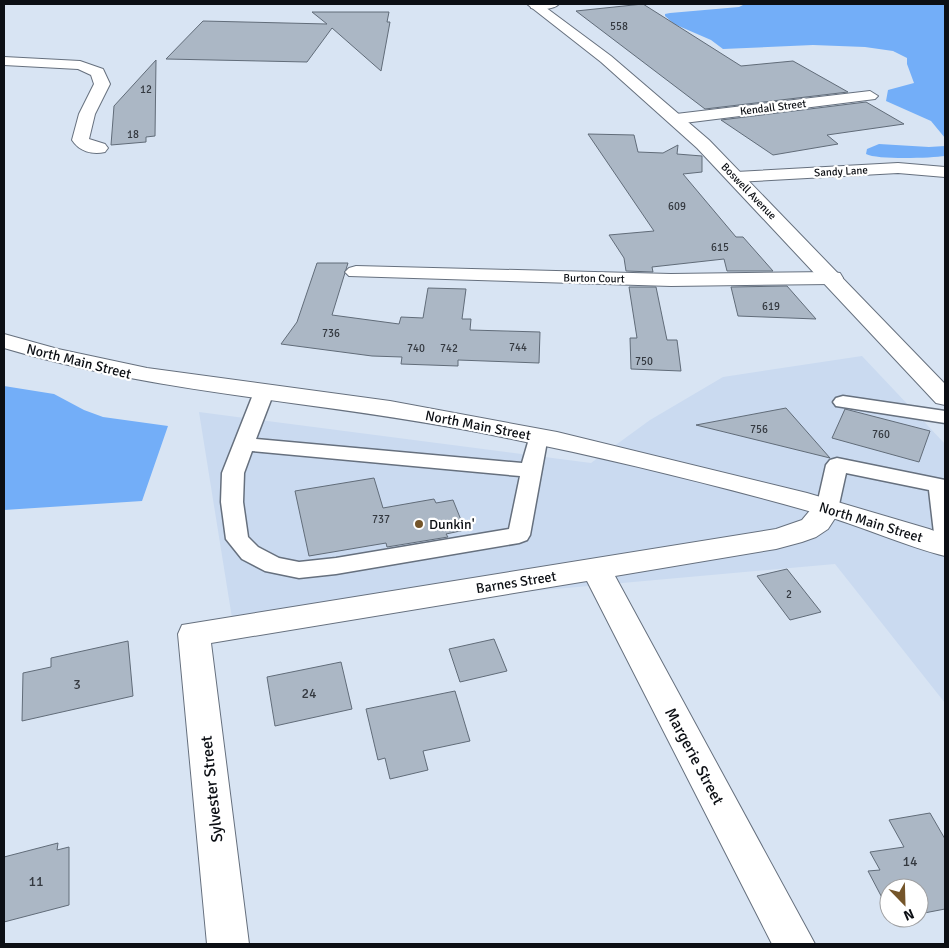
<svg xmlns="http://www.w3.org/2000/svg" width="949" height="948" font-family="Signika,sans-serif">
	<style>
		.built { fill: #cadaf0 }
		.forest { fill: #73aef8 }
		.building { fill: #abb7c5; stroke: #616c79 }
		.lines { fill: none; stroke-linecap: round; stroke-linejoin: round }
		.lane-casing { stroke: #66707e; stroke-width: 3 }
		.street-casing { stroke: #66707e; stroke-width: 2 }
		.secondary-casing { stroke: #66707e; stroke-width: 2 }
		.lane { fill: #fff; fill-rule: evenodd }
		.street { fill: #fff; fill-rule: evenodd }
		.secondary { fill: #fff; fill-rule: evenodd }
		.poi-dot { fill: #74552a; stroke: #fff; stroke-width: 2 }
		.labels { text-anchor: middle; stroke-width: 4.5; stroke-linejoin: round; paint-order: stroke }
		.number-label { font-size: 11px; fill: #343940 }
		.far-street-label { font-size: 11px; fill: #0c0f14; stroke: #fff }
		.street-label { font-size: 14px; fill: #0c0f14; stroke: #fff }
		.poi-label { font-size: 14px; fill: #0c0f14; stroke: #fff; text-anchor: start }
		.near-number-label { font-size: 14px; fill: #343940 }
		.near-street-label { font-size: 16px; fill: #0c0f14; stroke: #fff }
	</style>
	<rect width="100%" height="100%" fill="#d8e4f3"/>
	<!-- built -->
	<path class="built" d="M862,356l83,88v259l-110,-139 -603,54 -33,-206 392,51 59,-43 73,-43z"/>
	<!-- forest -->
	<g class="forest">
		<path d="M745,4h200v134l-14,-17 -45,-20 2,-11 26,-7 -7,-19v-6l-14,-7 -28,-4 -52,-2 -90,4 -12,-9 -37,-16 -9,-8v-2l5,-1 69,-6z"/>
		<path d="M879,144l50,3 16,-1v10c-14,2 -68,4 -79,-2l1,-5z"/>
		<path d="M4,386l50,8 30,16 19,7 65,9 -26,75 -138,9z"/>
	</g>
	<!-- building -->
	<g class="building">
		<path d="M643,4l98,62 52,-5 55,31 -143,17 -129,-98z"/>
		<path d="M312,12h77l-2,10h3l-9,49 -49,-43 -25,34 -141,-3 37,-38 124,3z"/>
		<path d="M156,60l-1,76 -9,1v5l-35,3 3,-39z"/>
		<path d="M866,102l38,22 -77,11 11,9 -65,11 -52,-35z"/>
		<path d="M588,134l46,1 4,17 25,1 15,-8 -1,9 25,2v16l-19,2 53,63h7l30,34h-46l-3,-12 -72,8 1,5 -27,-1 -2,-13 -15,-23 45,-4z"/>
		<path d="M317,263h31l-16,52 67,9 2,-7 22,1 5,-30 38,1 -4,30h9l-1,11 70,2 -1,31 -81,-3v6l-57,-2 1,-7 -30,-1 -91,-12 16,-22z"/>
		<path d="M787,286l29,33 -78,-3 -7,-29z"/>
		<path d="M629,287h27l11,53h10l4,31 -50,-2 -1,-31h7z"/>
		<path d="M786,408l44,50 -134,-33z"/>
		<path d="M845,409l85,22 -11,31 -87,-24z"/>
		<path d="M374,478l9,30 51,-9 2,4 17,-3 12,30 -19,4 2,3 -61,10 -1,-4 -77,13 -14,-65z"/>
		<path d="M787,569l34,43 -31,8 -33,-44z"/>
		<path d="M494,639l13,32 -47,11 -11,-33z"/>
		<path d="M128,641l5,55 -111,25 1,-48 28,-6v-9z"/>
		<path d="M341,662l11,47 -77,17 -8,-49z"/>
		<path d="M455,691l15,50 -47,10 5,19 -38,9 -5,-21 -7,2 -12,-51z"/>
		<path d="M930,813l15,26v70l-26,5v-26h-30v23l-21,-40 12,-1 -10,-18 34,-5 -15,-27z"/>
		<path d="M58,843l-1,7 12,-3v58l-65,17v-65z"/>
	</g>
	<g class="lines">
		<!-- lane casing -->
		<g class="lane-casing">
			<g id="lane">
				<path d="M264,386l7,2 3,4 -18,47 266,24 9,-31 7,-2 7,2 3,4 -18,99 -3,5 -8,3 -183,31 -37,4 -34,-7 -23,-12 -16,-20 -5,-37 1,-29 32,-81 3,-4zM252,451l268,25 -11,53 -173,29 -37,4 -20,-4 -21,-11 -10,-10 -5,-35 1,-29z"/>
				<path d="M843,396l102,15v12l-109,-17 -3,-4 3,-4z"/>
				<path d="M837,458l108,22v61l-8,-3 -3,-5 -5,-43 -83,-17 -8,36 -3,5 -8,2 -8,-2 -3,-5 10,-44 4,-5z"/>
			</g>
		</g>
		<!-- street casing -->
		<g class="street-casing">
			<g id="street">
				<path d="M530,4h29c-6,6 -20,6 -28,4z"/>
				<path d="M4,57l76,4 23,8 7,15 -15,30 -6,25 16,5 3,4 -3,4c-13,3 -26,-1 -33,-12l7,-26 15,-30 -3,-9 -13,-6 -74,-4z"/>
				<path d="M870,91l8,5 -3,3 -199,25 -8,-5 8,-5z"/>
				<path d="M898,163l47,4v10l-47,-4 -162,9 -6,-1 -3,-4 3,-4 6,-1z"/>
				<path d="M356,266l315,8 161,-2 8,1 3,5 -3,5 -8,1 -161,2 -322,-10 -4,-4 4,-4z"/>
				<path d="M827,500l10,2 4,7 -13,20 -12,8 -14,5 -26,7 -161,27 200,368h-43l-185,-363 -376,62 38,301h-42l-29,-310 4,-9 594,-96 26,-9 15,-18z"/>
			</g>
		</g>
		<!-- secondary casing -->
		<g class="secondary-casing">
			<g id="secondary">
				<path d="M527,4h14l70,52 98,84 236,244v21l-9,-2 -239,-255 -96,-86z"/>
				<path d="M4,334l54,15 89,19 243,33 167,31 250,61 122,36 16,6v21c-40,-10 -79,-28 -119,-40 -115,-33 -232,-61 -349,-84 -158,-31 -319,-38 -473,-84z"/>
			</g>
		</g>
		<!-- lane -->
		<use href="#lane" class="lane"/>
		<!-- street -->
		<use href="#street" class="street"/>
		<!-- secondary -->
		<use href="#secondary" class="secondary"/>
	</g>
	<!-- markers -->
	<circle class="poi-dot" cx="419" cy="524" r="5"/>
	<g class="labels">
		<!-- number labels -->
		<g class="number-label">
			<text x="619" y="30">558</text>
			<text x="146" y="93">12</text>
			<text x="133" y="138">18</text>
			<text x="677" y="210">609</text>
			<text x="720" y="251">615</text>
			<text x="771" y="310">619</text>
			<text x="331" y="337">736</text>
			<text x="518" y="351">744</text>
			<text x="416" y="352">740</text>
			<text x="449" y="352">742</text>
			<text x="644" y="365">750</text>
			<text x="759" y="433">756</text>
			<text x="881" y="438">760</text>
			<text x="381" y="523">737</text>
			<text x="789" y="598">2</text>
		</g>
		<!-- far-street labels -->
		<g class="far-street-label">
			<text transform="translate(773 107) rotate(-7)" y="4">Kendall Street</text>
			<text transform="translate(841 171) rotate(-3)" y="4">Sandy Lane</text>
			<text transform="translate(749 191) rotate(46)" y="4">Boswell Avenue</text>
			<text transform="translate(594 278) rotate(1)" y="4">Burton Court</text>
		</g>
		<!-- street labels -->
		<g class="street-label">
			<text transform="translate(79 361) rotate(14)" y="5">North Main Street</text>
			<text transform="translate(478 425) rotate(11)" y="5">North Main Street</text>
			<text transform="translate(871 522) rotate(17)" y="5">North Main Street</text>
			<text transform="translate(516 582) rotate(-9)" y="5">Barnes Street</text>
		</g>
		<!-- poi labels -->
		<g class="poi-label">
			<text x="429" y="529">Dunkin'</text>
		</g>
		<!-- near-number labels -->
		<g class="near-number-label">
			<text x="77" y="689">3</text>
			<text x="309" y="698">24</text>
			<text x="910" y="866">14</text>
			<text x="36" y="886">11</text>
		</g>
		<!-- near-street labels -->
		<g class="near-street-label">
			<text transform="translate(695 756) rotate(62)" y="6">Margerie Street</text>
			<text transform="translate(211 789) rotate(-96)" y="6">Sylvester Street</text>
		</g>
	</g>
	<!-- border -->
	<rect width="949" height="948" fill="none" stroke="#0c0f14" stroke-width="10"/>
	<!-- north arrow -->
	<g transform="translate(904 903) rotate(157)"><circle r="24" fill="#ffffff" stroke="#9e9fa1"/>
	<path d="M0-4L9 19L0 12L-9 19Z" fill="#74552a"/>
	<text y="-8" font-size="14" font-weight="bold" text-anchor="middle" fill="#0c0f14">N</text>
	</g>
</svg>
